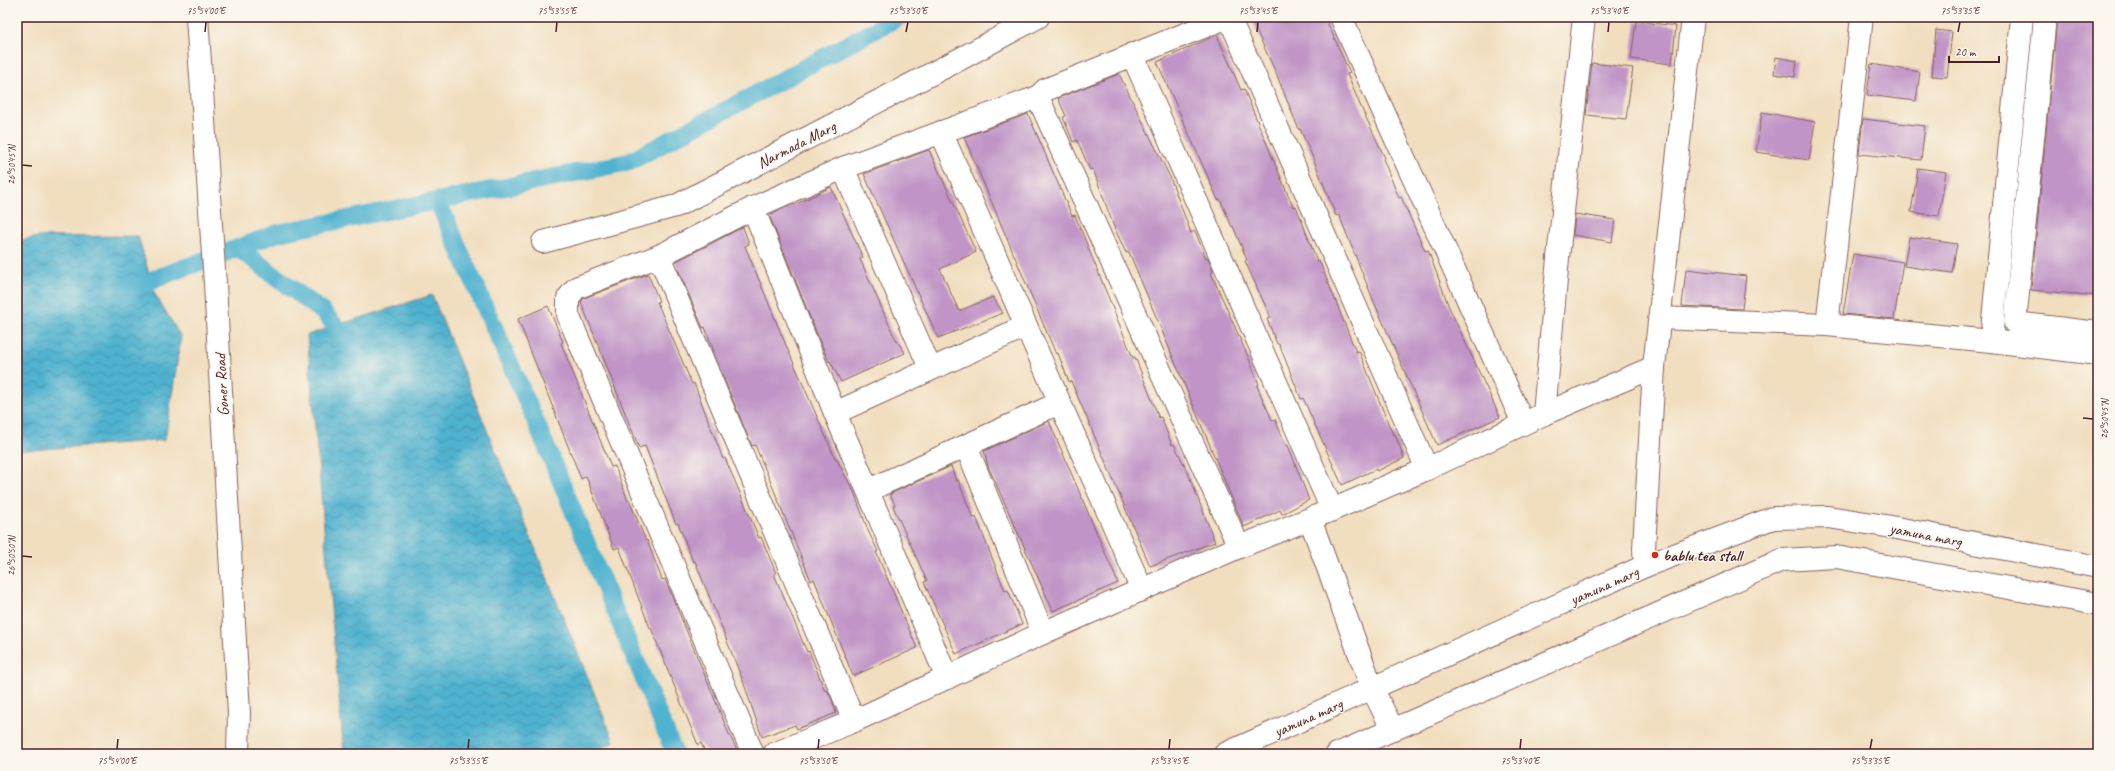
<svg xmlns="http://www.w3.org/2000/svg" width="2115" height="771" font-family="Caveat,sans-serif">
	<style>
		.water { fill: url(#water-waves); stroke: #4d687d }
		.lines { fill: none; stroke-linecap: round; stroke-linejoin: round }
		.canal { stroke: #50b2cf; stroke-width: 18 }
		.building { fill: #c094c6 }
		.minor-casing { stroke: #84625f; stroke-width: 24 }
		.minor { stroke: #fff; stroke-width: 22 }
		.ticks { fill: none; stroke: #4a1f2b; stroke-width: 1.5 }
		.poi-dot { fill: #c8321e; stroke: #fbf7ec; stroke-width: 1.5 }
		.labels { text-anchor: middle; stroke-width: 3; stroke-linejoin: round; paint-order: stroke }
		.street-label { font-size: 16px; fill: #4a1f2b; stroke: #fbf7ec }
		.poi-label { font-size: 16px; font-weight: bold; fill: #4a1f2b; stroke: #fbf7ec; text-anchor: start }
		.neatline { fill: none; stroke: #4a1f2b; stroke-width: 1.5 }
		.ticks-label { font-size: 10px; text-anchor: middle; fill: #4a1f2b }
	</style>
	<defs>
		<pattern id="water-waves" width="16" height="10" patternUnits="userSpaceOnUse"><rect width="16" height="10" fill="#50b2cf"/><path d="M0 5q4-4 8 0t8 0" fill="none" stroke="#4490a8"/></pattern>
	</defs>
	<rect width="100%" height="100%" fill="#fbf7ec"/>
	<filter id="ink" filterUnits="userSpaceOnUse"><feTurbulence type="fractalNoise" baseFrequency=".025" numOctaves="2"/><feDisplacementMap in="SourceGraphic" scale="8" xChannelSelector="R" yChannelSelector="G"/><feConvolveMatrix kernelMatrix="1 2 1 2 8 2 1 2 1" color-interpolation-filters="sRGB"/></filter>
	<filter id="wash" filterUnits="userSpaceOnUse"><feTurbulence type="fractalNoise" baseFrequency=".012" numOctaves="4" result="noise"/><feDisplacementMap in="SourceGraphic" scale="16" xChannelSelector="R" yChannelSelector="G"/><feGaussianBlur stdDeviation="0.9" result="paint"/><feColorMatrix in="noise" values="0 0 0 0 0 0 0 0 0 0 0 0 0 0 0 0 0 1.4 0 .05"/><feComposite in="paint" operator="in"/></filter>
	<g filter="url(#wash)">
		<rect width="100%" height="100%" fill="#f1debf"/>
		<!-- water -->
		<g class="water">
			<path d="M138,236l17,58 26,43 -16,103 -148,11v-209l20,-5z"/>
			<path d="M432,295l182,447 -26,12h-244l-37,-419z"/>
		</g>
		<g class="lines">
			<!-- canal -->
			<g class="canal">
				<path d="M438,202l95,213 142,339"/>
				<path d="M238,248l85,64 28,31"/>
				<path d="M127,289l151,-56 351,-71 270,-145"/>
			</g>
		</g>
		<g id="blocks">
			<!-- building -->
			<g class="building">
				<path d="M1262,17h62l3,5 23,51 -3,1 14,33 24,51 -2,1 16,39 2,-1 24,54 3,-1 21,57 51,110 -63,28 -63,-143 -35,-87 -3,1 -23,-58 -13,-29 -1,1 -23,-57 -24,-52z"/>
				<path d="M2057,17h41v279l-67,-6z"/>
				<path d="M1636,21l40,5 -4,38 -41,-5z"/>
				<path d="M1936,30l16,2 -5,45 -15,-1z"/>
				<path d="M1217,35l24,55 3,-1 49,118 3,-1 21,55 2,-1 37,92 3,-1 34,84 2,-1 9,24 -27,13 -1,-2 -34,16 -39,-87 -2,1 -22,-55h-2l-10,-25 4,-1 -26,-57 2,-1 -14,-34 -1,1 -12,-28 -2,1 -61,-138z"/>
				<path d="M1776,57l21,4 -2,16 -21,-3z"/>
				<path d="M1592,63l41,5 -7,51 -40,-4z"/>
				<path d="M1871,64l49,8 -4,29 -49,-6z"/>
				<path d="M1119,74l51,103 21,56 4,-2 11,27h2l5,14 -2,1 39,88 9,24 -2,1 15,34 3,-1 11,27 2,-1 21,55 -27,14 -2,-4 -36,17 -115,-275 -3,1 -12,-26 -21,-58 -3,1 -13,-30 -4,2 -10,-25 3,-1 -8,-18z"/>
				<path d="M1762,112l53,10 -6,38 -53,-8z"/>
				<path d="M1028,114l44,102 3,-1 58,143 2,-1 24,61 2,-1 11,28 2,-1 14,29 27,69 -65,24 -79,-185 -2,1 -11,-29 -2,1 -92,-217z"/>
				<path d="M1863,119l62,7 -4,34 -62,-6z"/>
				<path d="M929,150l47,102 -36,17 19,42 34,-14 10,16 -65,25 -74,-164z"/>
				<path d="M1918,168l28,4 -7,44 -28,-4z"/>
				<path d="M831,187l32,71 -3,1 34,77 11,17 -64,29 -11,-21 -1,1 -12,-28 -48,-119 25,-11v1z"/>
				<path d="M1575,214l40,6 -3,22 -39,-7z"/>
				<path d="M743,227l6,17 -4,2 40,97 50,115h1l18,34 15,41 9,18 -2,1 41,96 -64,28 -39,-97 -3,2 -40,-98 -16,-38 -3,1 -32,-77 -15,-42 -2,1 -28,-66z"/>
				<path d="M1909,237l48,7 -5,29 -48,-7z"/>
				<path d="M1853,254l50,8 -9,57 -51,-5z"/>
				<path d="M1686,269l60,7 -4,33 -60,-3z"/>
				<path d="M648,274l11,27 -2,1 35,82 2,-1 29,76 2,-1 34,80 2,-1 15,36 -2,1 33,78 2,-1 16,40 2,-1 5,10 4,13 -39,16 -2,-4 -33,12 -19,-56 -48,-120 -2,1 -15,-39 -2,1 -31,-78 -6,2 -58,-146 3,-4z"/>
				<path d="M548,306l15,36 -2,1 50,124 4,-1 13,35 1,-1 17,41 1,-1 15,40 3,-1 64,155 10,20h-33l-5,-11 -3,2 -47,-117h-1l-31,-81 -5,2 -28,-73 -5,3 -63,-160z"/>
				<path d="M1049,421l69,162 -65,28 -65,-145 -4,-15z"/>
				<path d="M951,466l5,15 2,-1 15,38 3,-1 29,74 3,-1 14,34 -66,30 -32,-72 3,-1 -34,-75 2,-1 -5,-11z"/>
			</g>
		</g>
	</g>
	<g filter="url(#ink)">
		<use href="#blocks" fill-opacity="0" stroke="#84625f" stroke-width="1"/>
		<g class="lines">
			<!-- minor casing -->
			<g class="minor-casing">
				<g id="minor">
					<path d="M197,17l18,267 24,429 -1,41"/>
					<path d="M1229,17l198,452"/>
					<path d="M1341,17l182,406"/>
					<path d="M2045,17l-30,306 83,10"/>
					<path d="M1132,54l200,456"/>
					<path d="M1038,97l201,450"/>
					<path d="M941,132l201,458"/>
					<path d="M843,168l87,200"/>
					<path d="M753,208l82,205 112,265"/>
					<path d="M543,242l133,-36 286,-148 76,-41"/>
					<path d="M659,256l195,465"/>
					<path d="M1660,318l167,7 164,16 107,13"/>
					<path d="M1827,325l35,-308"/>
					<path d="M1991,341l31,-324"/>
					<path d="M835,413l191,-87"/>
					<path d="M1544,414l14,-156 26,-241"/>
					<path d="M966,446l77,187"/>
					<path d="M869,490l190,-87"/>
					<path d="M1310,519l62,169 21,42"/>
					<path d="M1645,566l-1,-17 10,-182 39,-350"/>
					<path d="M753,754l-185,-439v-17l8,-10 83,-32 94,-48 90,-40 195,-71 7,-7 183,-73"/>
					<path d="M774,754l80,-33 189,-88 196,-86 93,-37 95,-41 117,-55 110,-47"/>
					<path d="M1225,754l420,-188 128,-48 55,-1 58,9 212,41"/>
					<path d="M1337,754l445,-194 54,-3 262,47"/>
				</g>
			</g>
			<!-- minor -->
			<use href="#minor" class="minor"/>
		</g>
	</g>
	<!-- ticks -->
	<path class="ticks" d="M205,32l1,-10M556,32l1,-10M906,32l2,-10M1257,32l1,-10M1608,32l1,-10M1958,32l2,-10M22,165l10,1M2083,418l10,1M22,556l10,1M117,749l1,-10M468,749l1,-10M818,749l1,-10M1169,749l1,-10M1520,749l1,-10M1870,749l2,-10"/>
	<!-- markers -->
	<circle class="poi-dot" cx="1655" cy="555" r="4"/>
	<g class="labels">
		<!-- street labels -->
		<g class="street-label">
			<text transform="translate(796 144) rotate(-27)" y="6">Narmada Marg</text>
			<text transform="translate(221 385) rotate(-93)" y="6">Goner Road</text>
			<text transform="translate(1926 534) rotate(11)" y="6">yamuna marg</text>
			<text transform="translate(1604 585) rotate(-24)" y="6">yamuna marg</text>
			<text transform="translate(1308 717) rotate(-24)" y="6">yamuna marg</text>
		</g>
		<!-- poi labels -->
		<g class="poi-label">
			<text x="1663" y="561">bablu tea stall</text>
		</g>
	</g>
	<!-- margin -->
	<rect width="2115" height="771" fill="none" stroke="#fbf7ec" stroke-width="44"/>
	<!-- scale -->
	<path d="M1949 56v6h50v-6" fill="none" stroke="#4a1f2b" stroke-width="2"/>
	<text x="1955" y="56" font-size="12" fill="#4a1f2b" stroke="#fbf7ec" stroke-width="3" paint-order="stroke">20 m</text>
	<rect x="22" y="22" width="2071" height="727" class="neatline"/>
	<g class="ticks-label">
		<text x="206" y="14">75°54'00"E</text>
		<text x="557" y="14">75°53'55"E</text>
		<text x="908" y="14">75°53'50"E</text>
		<text x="1258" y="14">75°53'45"E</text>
		<text x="1609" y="14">75°53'40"E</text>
		<text x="1960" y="14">75°53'35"E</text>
		<text transform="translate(11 165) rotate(-90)" y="4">26°50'45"N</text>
		<text transform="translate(2104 419) rotate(-90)" y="4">26°50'45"N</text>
		<text transform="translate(11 556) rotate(-90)" y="4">26°50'50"N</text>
		<text x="117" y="764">75°54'00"E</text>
		<text x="468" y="764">75°53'55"E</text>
		<text x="818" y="764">75°53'50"E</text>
		<text x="1169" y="764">75°53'45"E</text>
		<text x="1520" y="764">75°53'40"E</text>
		<text x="1870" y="764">75°53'35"E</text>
	</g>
</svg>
